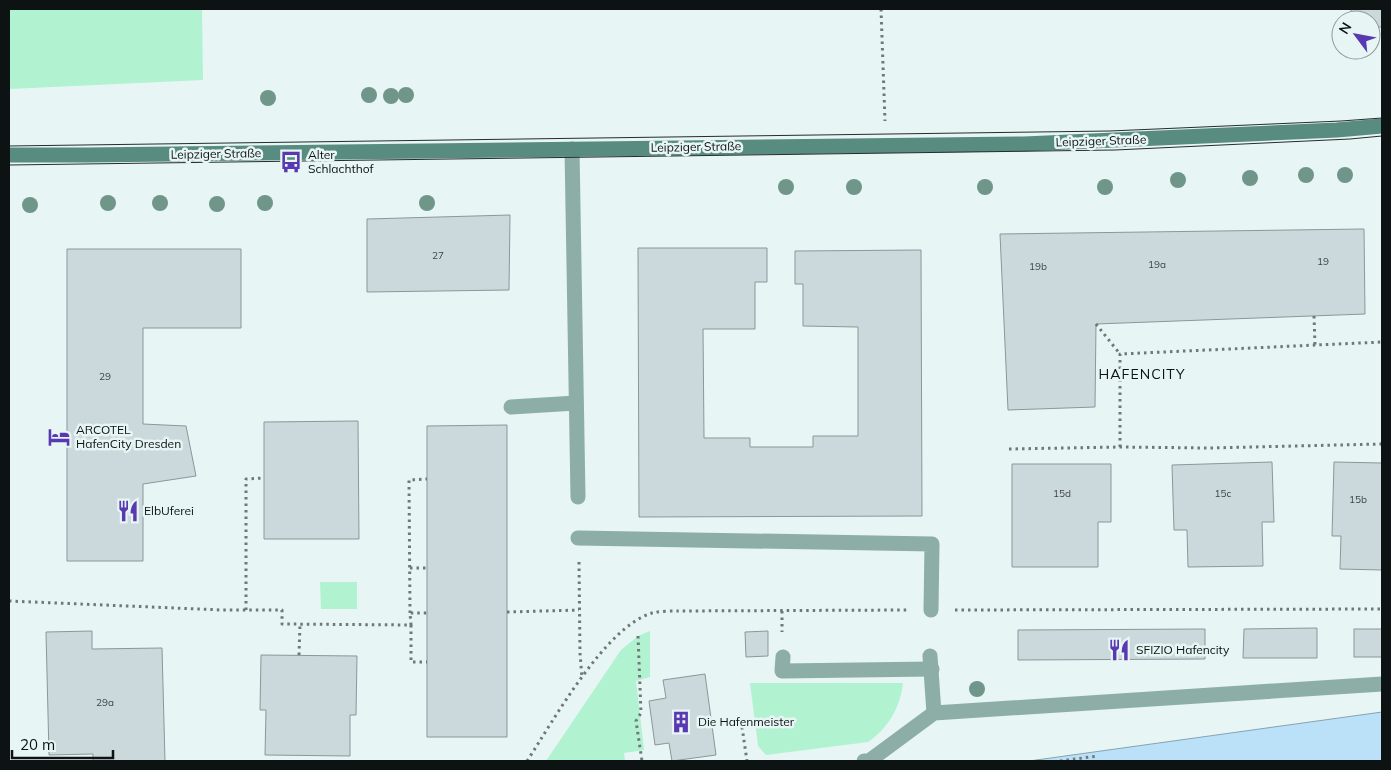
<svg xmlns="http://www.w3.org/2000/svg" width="1391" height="770" font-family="Mulish,sans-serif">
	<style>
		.green { fill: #b1f2d0 }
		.water { fill: #bae1f8; stroke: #86a3b3 }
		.building { fill: #ccd9dc; stroke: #8b979b }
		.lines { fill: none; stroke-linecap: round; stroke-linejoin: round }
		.path { stroke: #6f7878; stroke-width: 3; stroke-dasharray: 2.5 4; stroke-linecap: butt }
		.lane { stroke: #8caea6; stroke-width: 15 }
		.street { stroke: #8caea6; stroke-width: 15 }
		.secondary { stroke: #588c81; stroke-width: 15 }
		.tram { stroke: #262c2c; stroke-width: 1 }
		.tree { fill: #709589 }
		.labels { text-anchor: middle; stroke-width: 5; stroke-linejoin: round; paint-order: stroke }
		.number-label { font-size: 10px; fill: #3d4444 }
		.street-label { font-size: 12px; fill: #0d1212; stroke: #e7f5f5 }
		.poi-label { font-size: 12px; fill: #0d1212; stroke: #e7f5f5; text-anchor: start }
		.neighbourhood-label { font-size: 14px; letter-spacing: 1px; fill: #0d1212; stroke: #e7f5f5 }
	</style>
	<rect width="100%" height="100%" fill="#e7f5f5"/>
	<!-- green -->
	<g class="green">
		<path d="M9,9h193l1,71 -194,9z"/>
		<path d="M320,582h37v27h-36z"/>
		<path d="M650,631v46l-14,4 8,69 -20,3 1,8h-79l75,-111 17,-14z"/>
		<path d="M750,683h153c-3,25 -15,45 -35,59l-102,13 -8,-9z"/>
	</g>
	<!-- water -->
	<path class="water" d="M1382,712v49h-353z"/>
	<!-- building -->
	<g class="building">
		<path d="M1351,9h31v18h-11v-7h-20z"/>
		<path d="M510,215l-1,75 -142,2v-73z"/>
		<path d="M1364,229l1,85 -269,10 -1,83 -87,3 -8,-176z"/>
		<path d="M638,248h129v34h-12v47h-52l1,109h46v9h63v-11h45v-109l-55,-1v-42h-8v-33l126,-1 1,266 -283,1z"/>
		<path d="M67,249h174v79h-98v96l43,2 10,50 -53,8v77h-76z"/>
		<path d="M358,421l1,118h-95v-117z"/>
		<path d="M507,425v312h-80v-311z"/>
		<path d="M1272,462l2,60h-12l1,44 -75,1 -1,-37h-13l-2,-65z"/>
		<path d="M1334,462l48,1v107l-42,-1 1,-33h-9z"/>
		<path d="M1012,464h99v58h-13v45h-86z"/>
		<path d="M1317,628v30h-74l1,-29z"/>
		<path d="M1205,629v30l-187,1v-30z"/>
		<rect x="1354" y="629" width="28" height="28"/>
		<path d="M92,631v18l70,-1 3,113h-72v-7l-44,1 -3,-123z"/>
		<path d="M768,631v25l-22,1 -1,-25z"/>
		<path d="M261,655l96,1 -1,59h-6v41l-85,-1 1,-45h-6z"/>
		<path d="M705,674l11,81 -44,6 -3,-18 -14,2 -6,-44 17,-3 -3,-18z"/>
	</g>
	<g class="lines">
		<!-- path -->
		<g class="path">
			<path d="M881,9l4,112"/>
			<path d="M1314,316l1,29"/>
			<path d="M1096,324l24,30"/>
			<path d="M1120,447v-93l262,-12"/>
			<path d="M1009,449l111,-2 88,1 174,-4"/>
			<path d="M579,562l1,91 2,25"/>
			<path d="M410,568h17"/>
			<path d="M9,601l213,9h60v14l129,1 -1,-12h17"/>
			<path d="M246,610v-131l17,-1"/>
			<path d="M955,610l427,-1"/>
			<path d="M782,611v21"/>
			<path d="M507,612l72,-2"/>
			<path d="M410,613l-1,-133 18,-1"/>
			<path d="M411,625v37h16"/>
			<path d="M638,636l3,77 -5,8 6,40"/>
			<path d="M299,655l1,-31"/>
			<path d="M742,727l5,34"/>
			<path d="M527,761c27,-41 78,-134 125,-148 8,-2 19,-2 27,-2l228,-1"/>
			<path d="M1060,761l38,-5"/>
		</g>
		<!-- lane -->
		<g class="lane">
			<path d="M572,149l6,348"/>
			<path d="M511,407l65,-4"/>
		</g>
		<!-- street -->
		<g class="street">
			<path d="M578,538l354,6 -1,66"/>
			<path d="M930,656l4,57"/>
			<path d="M783,657l-1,14 150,-2"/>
			<path d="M864,761h5l65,-48 448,-29"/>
		</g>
		<!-- secondary -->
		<path class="secondary" d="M9,155h78l937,-11 313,-14 45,-4"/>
		<!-- tram -->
		<g class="tram">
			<path d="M9,146l1101,-15 231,-10 41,-3"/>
			<path d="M9,165l1106,-15 235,-11 32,-3"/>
		</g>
	</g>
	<!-- trees -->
	<g class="tree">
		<circle cx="369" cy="95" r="8"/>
		<circle cx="406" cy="95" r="8"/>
		<circle cx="391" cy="96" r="8"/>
		<circle cx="268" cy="98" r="8"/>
		<circle cx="1306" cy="175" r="8"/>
		<circle cx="1345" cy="175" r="8"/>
		<circle cx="1250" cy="178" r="8"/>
		<circle cx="1178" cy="180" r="8"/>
		<circle cx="786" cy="187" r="8"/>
		<circle cx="854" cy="187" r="8"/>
		<circle cx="985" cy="187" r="8"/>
		<circle cx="1105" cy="187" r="8"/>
		<circle cx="108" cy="203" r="8"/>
		<circle cx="160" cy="203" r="8"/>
		<circle cx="265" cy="203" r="8"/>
		<circle cx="427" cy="203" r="8"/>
		<circle cx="217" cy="204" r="8"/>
		<circle cx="30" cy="205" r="8"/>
		<circle cx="977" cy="689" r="8"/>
	</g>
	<!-- icons -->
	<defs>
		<g id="bus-bare" transform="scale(1.725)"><path d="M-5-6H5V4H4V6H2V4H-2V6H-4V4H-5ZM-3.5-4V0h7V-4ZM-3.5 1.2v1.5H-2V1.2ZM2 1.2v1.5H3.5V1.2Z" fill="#5939b1" stroke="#e7f5f5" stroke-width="2.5" paint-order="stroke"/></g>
		<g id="hotel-bare" transform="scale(1.725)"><path d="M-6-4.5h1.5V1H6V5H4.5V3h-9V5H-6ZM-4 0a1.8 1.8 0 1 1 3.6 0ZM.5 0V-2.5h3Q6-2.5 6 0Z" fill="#5939b1" stroke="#e7f5f5" stroke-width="2.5" paint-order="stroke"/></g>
		<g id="restaurant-bare" transform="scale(1.725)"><path d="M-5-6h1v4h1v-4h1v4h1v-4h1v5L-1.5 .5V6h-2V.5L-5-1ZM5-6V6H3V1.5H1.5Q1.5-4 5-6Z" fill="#5939b1" stroke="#e7f5f5" stroke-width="2.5" paint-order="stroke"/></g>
		<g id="building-bare" transform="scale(1.725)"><path d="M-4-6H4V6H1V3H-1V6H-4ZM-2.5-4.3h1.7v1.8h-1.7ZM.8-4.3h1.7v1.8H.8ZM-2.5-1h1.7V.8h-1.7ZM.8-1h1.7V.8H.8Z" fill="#5939b1" stroke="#e7f5f5" stroke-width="2.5" paint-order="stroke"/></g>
	</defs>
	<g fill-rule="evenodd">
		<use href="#bus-bare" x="291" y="162"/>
		<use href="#hotel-bare" x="59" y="437"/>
		<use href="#restaurant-bare" x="128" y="511"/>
		<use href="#restaurant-bare" x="1119" y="650"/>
		<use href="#building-bare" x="681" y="722"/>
	</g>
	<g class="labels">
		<!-- number labels -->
		<g class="number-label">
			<text x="438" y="259">27</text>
			<text x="1323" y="265">19</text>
			<text x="1157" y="268">19a</text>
			<text x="1038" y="270">19b</text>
			<text x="105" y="380">29</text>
			<text x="1062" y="497">15d</text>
			<text x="1223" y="497">15c</text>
			<text x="1358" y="503">15b</text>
			<text x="105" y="706">29a</text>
		</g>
		<!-- street labels -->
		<g class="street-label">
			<text transform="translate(1101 141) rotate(-2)" y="4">Leipziger Straße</text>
			<text transform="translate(696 147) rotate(-1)" y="4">Leipziger Straße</text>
			<text transform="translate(216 154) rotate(-1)" y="4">Leipziger Straße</text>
		</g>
		<!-- poi labels -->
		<g class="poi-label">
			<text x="308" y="159">Alter<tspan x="308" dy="14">Schlachthof</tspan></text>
			<text x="76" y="434">ARCOTEL<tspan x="76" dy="14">HafenCity Dresden</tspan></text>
			<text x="144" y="515">ElbUferei</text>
			<text x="1136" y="654">SFIZIO Hafencity</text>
			<text x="698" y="726">Die Hafenmeister</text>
		</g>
		<!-- neighbourhood labels -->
		<g class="neighbourhood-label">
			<text x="1142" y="379">HAFENCITY</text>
		</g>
	</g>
	<!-- border -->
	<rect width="1391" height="770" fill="none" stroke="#0d1212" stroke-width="20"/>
	<!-- north arrow -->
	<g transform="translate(1356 35) rotate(302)"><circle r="24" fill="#e7f5f5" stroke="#909a9a"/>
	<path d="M0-4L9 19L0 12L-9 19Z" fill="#5939b1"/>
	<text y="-8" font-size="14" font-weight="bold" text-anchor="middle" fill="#0d1212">N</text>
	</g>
	<!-- scale -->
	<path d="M12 750v8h101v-8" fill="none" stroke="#0d1212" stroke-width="2.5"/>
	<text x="20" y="750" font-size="15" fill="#0d1212" stroke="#e7f5f5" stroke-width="4" paint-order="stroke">20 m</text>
</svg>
